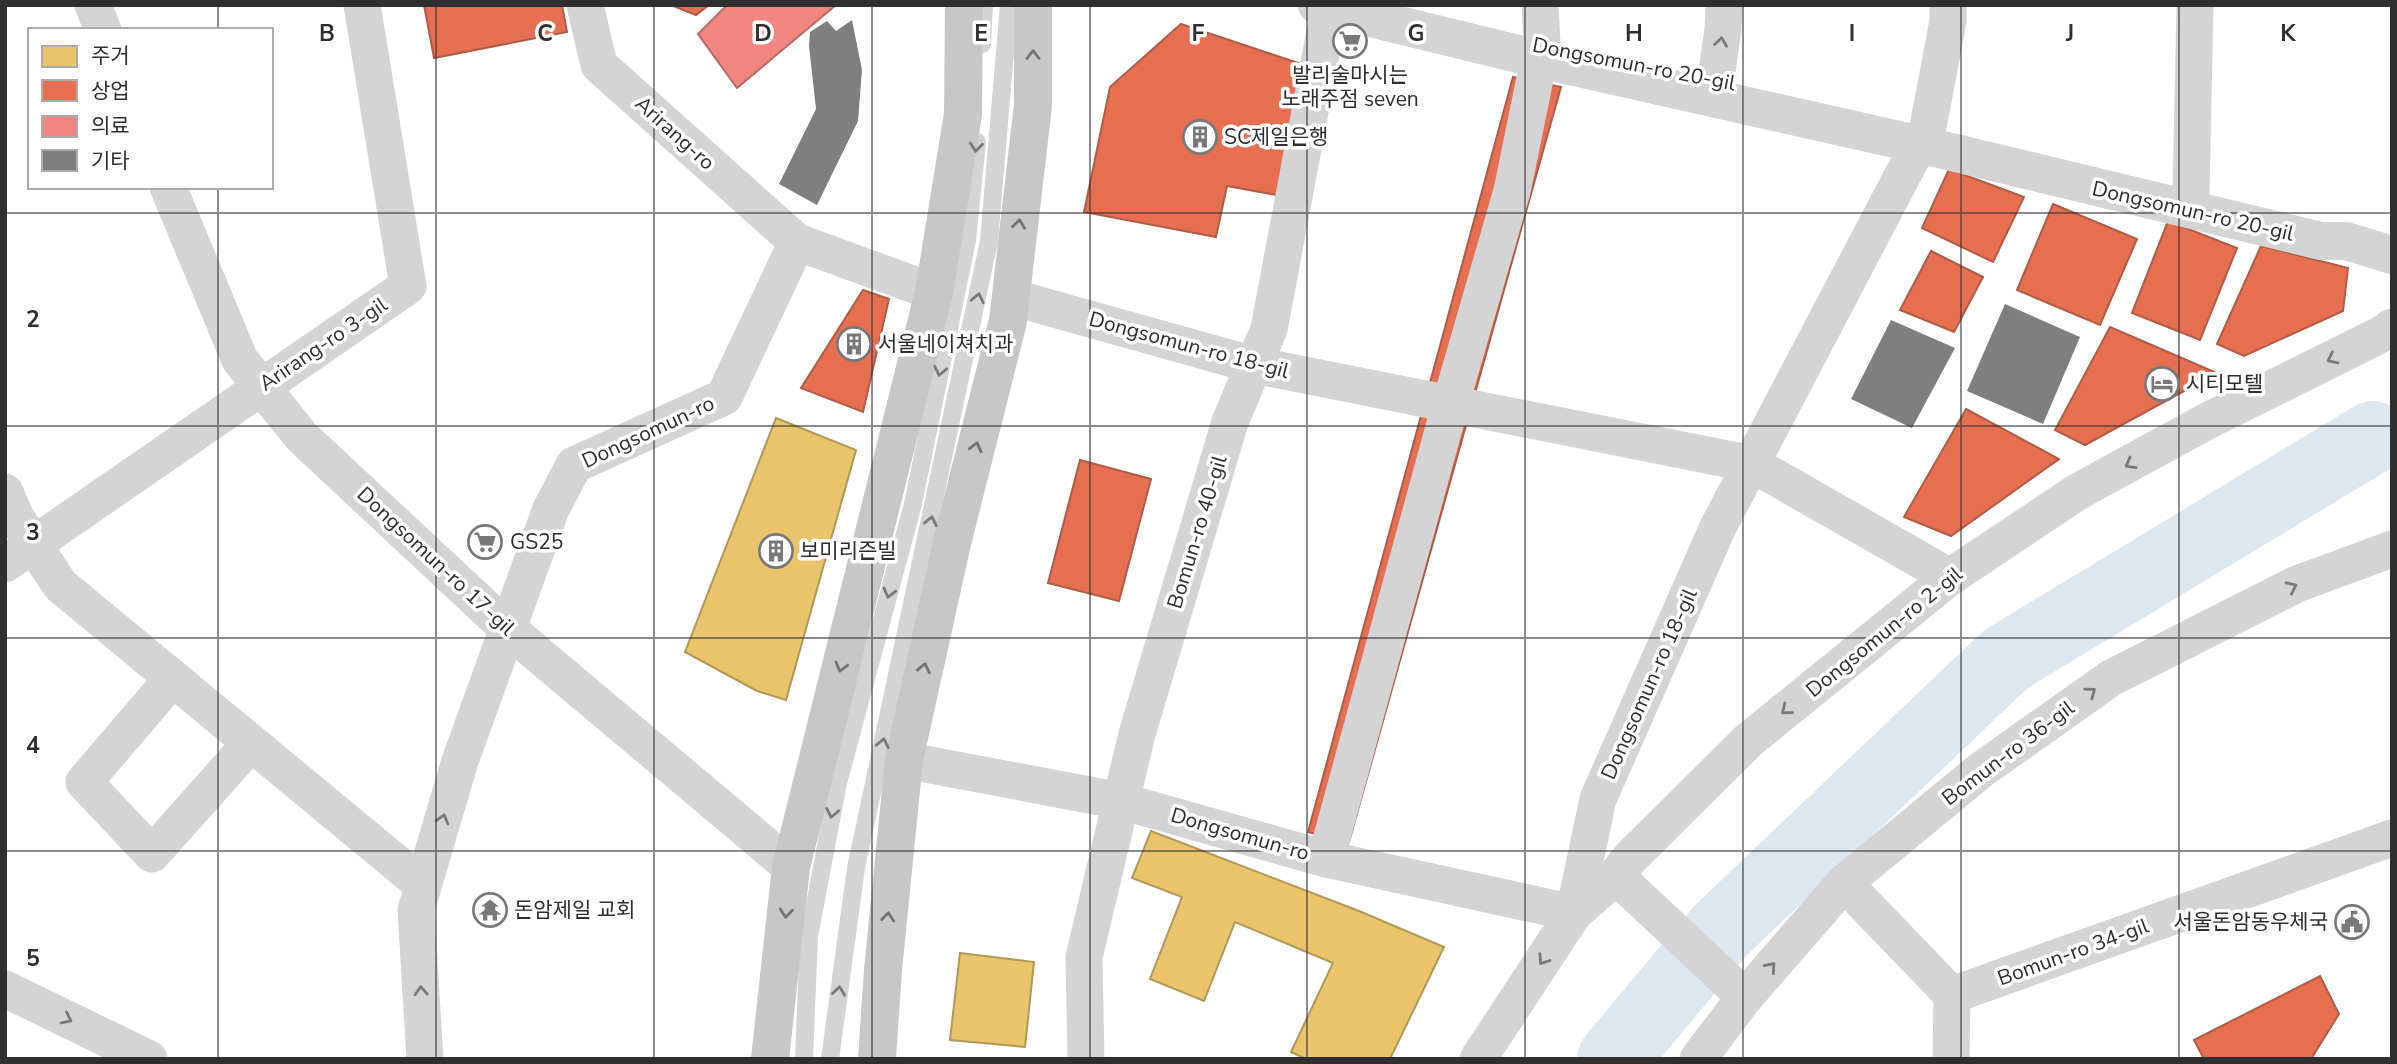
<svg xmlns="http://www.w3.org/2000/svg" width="2397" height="1064" font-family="'Nunito Sans','Noto Sans KR',sans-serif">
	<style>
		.homes { fill: #e9c46a; stroke: #b19758; stroke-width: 2 }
		.shops { fill: #e76f51; stroke: #b05c47; stroke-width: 2 }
		.health { fill: #f28482; stroke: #b86a69; stroke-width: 2 }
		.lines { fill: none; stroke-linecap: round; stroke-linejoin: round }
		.river { stroke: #dce7ef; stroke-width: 72 }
		.building { fill: #7f7f7f }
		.service { stroke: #d4d4d4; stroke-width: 18 }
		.minor { stroke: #d4d4d4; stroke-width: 37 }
		.tertiary { stroke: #d4d4d4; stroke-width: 38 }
		.primary { stroke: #c7c7c7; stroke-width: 38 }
		.oneway { stroke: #797979 }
		.oneway2 { stroke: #737373 }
		.grid { fill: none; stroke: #2f2f2f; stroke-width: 2; stroke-opacity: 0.55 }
		.labels { text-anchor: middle; stroke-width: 7; stroke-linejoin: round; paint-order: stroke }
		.street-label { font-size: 21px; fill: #2f2f2f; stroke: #fff }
		.poi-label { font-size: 21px; fill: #2f2f2f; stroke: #fff; text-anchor: start }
		.grid-label { font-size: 23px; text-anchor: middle; font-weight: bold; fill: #2f2f2f; stroke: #fff; stroke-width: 7; stroke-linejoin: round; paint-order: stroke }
	</style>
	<rect width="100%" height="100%" fill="#fff"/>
	<!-- homes -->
	<g class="homes">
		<path d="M776,418l80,32 -70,250 -29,-9 -72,-39z"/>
		<path d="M1151,831l208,80 85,36 -54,112h-84l-15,-7 42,-89 -98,-41 -31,79 -54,-22 32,-82 -50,-19z"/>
		<path d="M960,953l74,9 -9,85 -75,-7z"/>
	</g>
	<!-- shops -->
	<g class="shops">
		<path d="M424,5h138l5,27 -133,26z"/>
		<path d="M671,5h38l-13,10z"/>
		<path d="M1181,24l132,44 -25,129 -61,-11 -11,51 -132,-25 26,-125z"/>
		<path d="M1513,77l48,10 -212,755 -41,-10z"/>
		<path d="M1949,169l75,28 -31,65 -71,-34z"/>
		<path d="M2053,204l84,35 -37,86 -83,-35z"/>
		<path d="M2168,221l69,27 -37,92 -68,-27z"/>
		<path d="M2261,246l87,22 -5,43 -99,45 -27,-12z"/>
		<path d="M1931,251l52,26 -29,55 -54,-22z"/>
		<path d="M863,290l26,9 -26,113 -62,-24z"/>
		<path d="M2110,327l107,46 -132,72 -30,-15z"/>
		<path d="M1966,409l93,50 -108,77 -47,-19z"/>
		<path d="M1080,460l71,19 -32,122 -71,-18z"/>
		<path d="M2320,976l19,38 -28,45h-107l-10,-19z"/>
	</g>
	<!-- health -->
	<path class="health" d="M727,5h109l-99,83 -39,-54z"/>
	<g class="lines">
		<!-- river -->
		<path class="river" d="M1613,1059l107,-128 286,-272 367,-222"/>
	</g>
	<!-- building -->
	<g class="building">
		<path d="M852,20l10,50 -4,51 -41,84 -38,-21 37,-75 -7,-63 1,-14 17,-11 9,10z"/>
		<path d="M2005,304l75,33 -37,87 -76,-33z"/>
		<path d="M1891,320l64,28 -43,80 -61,-29z"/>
	</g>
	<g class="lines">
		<!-- service -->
		<g class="service">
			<path d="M982,44l2,-39"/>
			<path d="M804,1059l5,-123 29,-153 75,-279 54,-264 10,-98"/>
			<path d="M830,1059l26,-191 133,-627 20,-236"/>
		</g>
		<!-- minor -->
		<g class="minor">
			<path d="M93,5l10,25"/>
			<path d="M585,5l14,60 198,177"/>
			<path d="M1540,5l2,39"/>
			<path d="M1716,79l7,-50 1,-24"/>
			<path d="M1928,127l20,-106v-16"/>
			<path d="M168,187l72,173 62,77 206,192 283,238"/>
			<path d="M2191,192l4,-187"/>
			<path d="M1011,297l243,68 498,99 198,113"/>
			<path d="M5,492l10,24 45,69 363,300"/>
			<path d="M5,564l403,-278 -46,-281"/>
			<path d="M173,678l-89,104 68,72 99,-111"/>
			<path d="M904,760l217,41 205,58 248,54 24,-114 120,-272 201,-383"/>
			<path d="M1326,859l125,-457 61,-211 27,-132"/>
			<path d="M1616,876l129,121"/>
			<path d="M1844,883l108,112 -1,64"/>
			<path d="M5,989l144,70"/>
			<path d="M1952,995l440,-157"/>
			<path d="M425,1059l-9,-149 44,-149 91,-252 23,-44 150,-68 73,-155 137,50"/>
			<path d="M1086,1059l-2,-102 53,-223 93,-312 39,-93 61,-324"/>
			<path d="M1478,1059l96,-146 42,-37 13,-17 120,-119 201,-163 129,-86 132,-72 171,-85 10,-7"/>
			<path d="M1698,1059l47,-62 99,-114 137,-113 130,-92 186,-94 95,-35"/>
		</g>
		<!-- tertiary -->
		<path class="tertiary" d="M1317,5l222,54 400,90 382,92h25l46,14"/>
		<!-- primary -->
		<g class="primary">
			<path d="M770,1059l21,-192 143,-575 29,-178 1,-109"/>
			<path d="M877,1059l6,-89 21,-210 48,-217 56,-222 25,-216v-100"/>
		</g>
	</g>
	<!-- one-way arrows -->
	<defs><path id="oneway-chevron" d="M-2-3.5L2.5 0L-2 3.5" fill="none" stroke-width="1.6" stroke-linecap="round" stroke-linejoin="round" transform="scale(1.75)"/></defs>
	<g class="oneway">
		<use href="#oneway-chevron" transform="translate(1721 42) rotate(-82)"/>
		<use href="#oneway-chevron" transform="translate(976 147) rotate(96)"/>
		<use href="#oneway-chevron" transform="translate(978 298) rotate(-78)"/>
		<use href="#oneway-chevron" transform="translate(2332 359) rotate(153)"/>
		<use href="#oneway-chevron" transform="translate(940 371) rotate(102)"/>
		<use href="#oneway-chevron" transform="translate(2130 464) rotate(151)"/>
		<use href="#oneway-chevron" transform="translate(931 521) rotate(-78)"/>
		<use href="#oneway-chevron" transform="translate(2292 587) rotate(-25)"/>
		<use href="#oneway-chevron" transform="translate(889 593) rotate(105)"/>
		<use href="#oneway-chevron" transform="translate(2091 692) rotate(-36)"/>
		<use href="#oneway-chevron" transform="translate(1786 710) rotate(141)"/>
		<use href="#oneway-chevron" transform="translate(883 743) rotate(-78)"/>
		<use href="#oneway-chevron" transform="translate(832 813) rotate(101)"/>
		<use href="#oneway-chevron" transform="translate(443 819) rotate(-74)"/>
		<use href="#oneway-chevron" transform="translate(1543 960) rotate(124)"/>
		<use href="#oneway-chevron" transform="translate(1771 967) rotate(-49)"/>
		<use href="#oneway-chevron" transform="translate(421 991) rotate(-93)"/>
		<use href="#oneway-chevron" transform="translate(839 991) rotate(-82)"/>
		<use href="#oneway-chevron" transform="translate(67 1019) rotate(26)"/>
	</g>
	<g class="oneway2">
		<use href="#oneway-chevron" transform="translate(1033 55) rotate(-90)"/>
		<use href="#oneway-chevron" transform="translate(1019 224) rotate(-83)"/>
		<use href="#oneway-chevron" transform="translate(976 447) rotate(-76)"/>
		<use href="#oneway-chevron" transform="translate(841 667) rotate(104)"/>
		<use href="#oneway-chevron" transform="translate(924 668) rotate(-78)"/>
		<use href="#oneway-chevron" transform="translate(786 913) rotate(96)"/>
		<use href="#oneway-chevron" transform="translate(888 917) rotate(-84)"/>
	</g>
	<!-- grid -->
	<path class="grid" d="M218,5v25M436,5v1054M654,5v1054M872,5v1054M1090,5v1054M1307,5v1054M1525,5v1054M1743,5v1054M1961,5v1054M2179,5v1054M218,187v872M5,213h2387M5,426h2387M5,638h2387M5,851h2387"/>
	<!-- icons -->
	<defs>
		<g id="supermarket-ring" transform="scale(1.75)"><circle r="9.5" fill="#fff" stroke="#787878" stroke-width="1.5"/><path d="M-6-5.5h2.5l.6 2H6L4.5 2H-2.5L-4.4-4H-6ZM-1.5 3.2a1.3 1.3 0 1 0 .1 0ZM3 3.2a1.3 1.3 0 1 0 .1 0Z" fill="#787878"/></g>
		<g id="building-ring" transform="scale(1.75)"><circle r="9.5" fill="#fff" stroke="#787878" stroke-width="1.5"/><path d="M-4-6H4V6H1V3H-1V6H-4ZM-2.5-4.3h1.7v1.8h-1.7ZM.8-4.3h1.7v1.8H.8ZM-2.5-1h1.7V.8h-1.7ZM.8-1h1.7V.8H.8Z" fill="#787878"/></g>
		<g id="hotel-ring" transform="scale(1.75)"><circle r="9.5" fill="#fff" stroke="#787878" stroke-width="1.5"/><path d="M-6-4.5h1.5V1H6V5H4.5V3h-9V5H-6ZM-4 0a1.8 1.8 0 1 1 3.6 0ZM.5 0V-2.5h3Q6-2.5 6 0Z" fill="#787878"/></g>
		<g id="temple-ring" transform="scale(1.75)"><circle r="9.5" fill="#fff" stroke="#787878" stroke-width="1.5"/><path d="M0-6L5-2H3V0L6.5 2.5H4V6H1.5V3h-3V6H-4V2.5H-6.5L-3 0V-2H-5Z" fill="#787878"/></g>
		<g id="civic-ring" transform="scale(1.75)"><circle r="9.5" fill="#fff" stroke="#787878" stroke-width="1.5"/><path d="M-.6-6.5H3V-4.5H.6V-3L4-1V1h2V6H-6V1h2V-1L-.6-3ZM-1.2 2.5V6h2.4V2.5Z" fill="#787878"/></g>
	</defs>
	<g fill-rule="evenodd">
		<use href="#supermarket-ring" x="1350" y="41"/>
		<use href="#building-ring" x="1200" y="137"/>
		<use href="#building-ring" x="854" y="344"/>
		<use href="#hotel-ring" x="2162" y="384"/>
		<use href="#supermarket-ring" x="485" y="542"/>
		<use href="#building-ring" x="776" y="551"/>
		<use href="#temple-ring" x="490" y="910"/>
		<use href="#civic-ring" x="2352" y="922"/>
	</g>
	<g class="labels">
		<!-- street labels -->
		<g class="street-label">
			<text transform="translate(1634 64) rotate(11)" y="7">Dongsomun-ro 20-gil</text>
			<text transform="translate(675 133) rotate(42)" y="7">Arirang-ro</text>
			<text transform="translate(2193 211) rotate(13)" y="7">Dongsomun-ro 20-gil</text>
			<text transform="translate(323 344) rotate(-34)" y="7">Arirang-ro 3-gil</text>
			<text transform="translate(1189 345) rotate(15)" y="7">Dongsomun-ro 18-gil</text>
			<text transform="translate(648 432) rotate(-25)" y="7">Dongsomun-ro</text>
			<text transform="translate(1197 532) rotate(-73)" y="7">Bomun-ro 40-gil</text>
			<text transform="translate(436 561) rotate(43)" y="7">Dongsomun-ro 17-gil</text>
			<text transform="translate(1884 632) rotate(-39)" y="7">Dongsomun-ro 2-gil</text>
			<text transform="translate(1649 684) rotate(-66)" y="7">Dongsomun-ro 18-gil</text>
			<text transform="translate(2008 753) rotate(-37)" y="7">Bomun-ro 36-gil</text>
			<text transform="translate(1240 834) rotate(16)" y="7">Dongsomun-ro</text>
			<text transform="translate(2073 952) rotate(-20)" y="7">Bomun-ro 34-gil</text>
		</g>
		<!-- poi labels -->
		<g class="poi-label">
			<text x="1350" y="82" text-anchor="middle">발리술마시는<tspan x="1350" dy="24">노래주점 seven</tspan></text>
			<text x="1224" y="144">SC제일은행</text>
			<text x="878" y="351">서울네이쳐치과</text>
			<text x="2186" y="391">시티모텔</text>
			<text x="510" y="549">GS25</text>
			<text x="800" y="558">보미리즌빌</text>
			<text x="514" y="917">돈암제일 교회</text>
			<text x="2328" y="929" text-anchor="end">서울돈암동우체국</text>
		</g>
	</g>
	<g class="grid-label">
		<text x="327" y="41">B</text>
		<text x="545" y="41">C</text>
		<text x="763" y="41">D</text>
		<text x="981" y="41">E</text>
		<text x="1198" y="41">F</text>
		<text x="1416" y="41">G</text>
		<text x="1634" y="41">H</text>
		<text x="1852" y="41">I</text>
		<text x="2070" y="41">J</text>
		<text x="2288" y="41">K</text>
		<text x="33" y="327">2</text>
		<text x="33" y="540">3</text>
		<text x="33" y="753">4</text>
		<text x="33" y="966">5</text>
	</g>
	<!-- border -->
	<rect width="2397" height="1064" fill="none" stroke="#2f2f2f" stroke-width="14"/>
	<!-- legend -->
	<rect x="28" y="28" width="245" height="161" fill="#ffffff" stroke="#acacac" stroke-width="2"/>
	<rect x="42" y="46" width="35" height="21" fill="#e9c46a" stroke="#acacac" stroke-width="2"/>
	<text x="91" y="63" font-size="21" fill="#2f2f2f">주거</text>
	<rect x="42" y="80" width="35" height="21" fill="#e76f51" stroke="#acacac" stroke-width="2"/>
	<text x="91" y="98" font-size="21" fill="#2f2f2f">상업</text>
	<rect x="42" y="116" width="35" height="21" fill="#f28482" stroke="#acacac" stroke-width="2"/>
	<text x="91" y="133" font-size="21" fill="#2f2f2f">의료</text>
	<rect x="42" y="150" width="35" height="21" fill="#7f7f7f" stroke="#acacac" stroke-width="2"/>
	<text x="91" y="168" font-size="21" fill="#2f2f2f">기타</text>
</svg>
